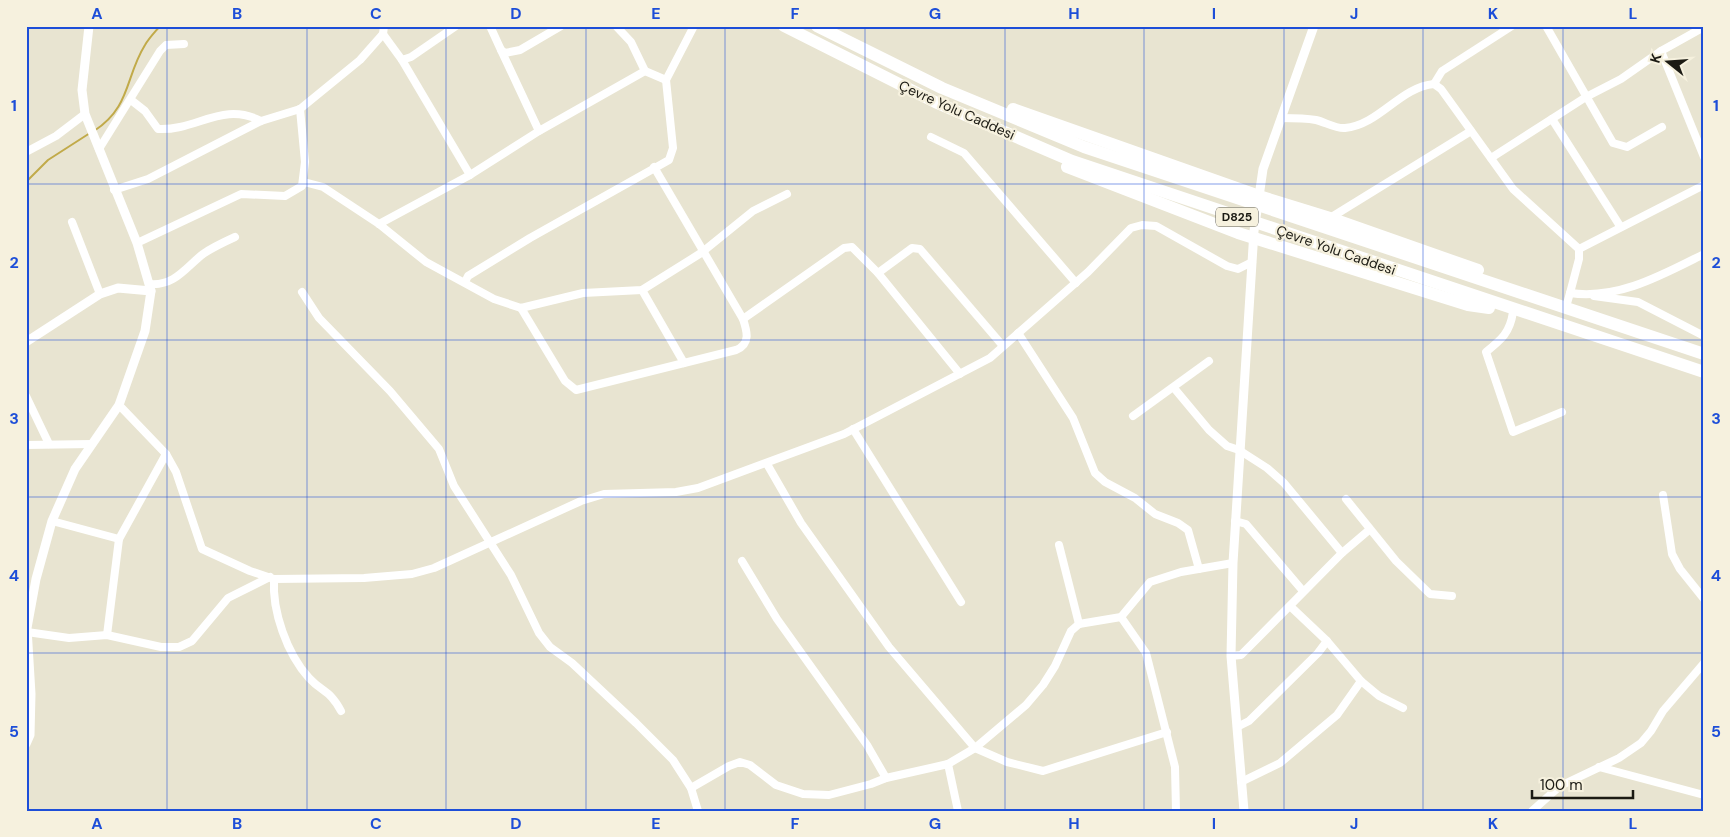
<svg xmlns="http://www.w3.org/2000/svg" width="1730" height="837" font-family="'DM Sans',sans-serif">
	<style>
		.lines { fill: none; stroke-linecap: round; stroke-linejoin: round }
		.stream { stroke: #c1aa49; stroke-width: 2 }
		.minor { stroke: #fff; stroke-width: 8 }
		.tertiary { stroke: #fff; stroke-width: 9 }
		.trunk { stroke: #fff; stroke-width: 12 }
		.grid { fill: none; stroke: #1d4ed8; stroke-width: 1; stroke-opacity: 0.55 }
		.labels { text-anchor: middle; stroke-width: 4.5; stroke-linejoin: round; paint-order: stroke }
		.shield { fill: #f6f1de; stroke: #5d5a50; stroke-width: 1 }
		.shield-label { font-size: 12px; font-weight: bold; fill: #1b1a13 }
		.street-label { font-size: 14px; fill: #1b1a13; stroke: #f6f1de }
		.neatline { fill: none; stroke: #1d4ed8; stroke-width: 2 }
		.grid-label { font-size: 16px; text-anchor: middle; font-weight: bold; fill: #1d4ed8 }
	</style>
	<rect width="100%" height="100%" fill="#e8e4d1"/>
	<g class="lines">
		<!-- stream -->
		<g class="stream">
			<path d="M94,131c37,-24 31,-54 51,-86 4,-7 10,-13 15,-19"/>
			<path d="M26,182l22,-22 42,-27"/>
		</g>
		<!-- minor -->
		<g class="minor">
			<path d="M490,26l11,24 4,3 15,-3 41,-24"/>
			<path d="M616,26l15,16 14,29 21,9"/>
			<path d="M1546,26l67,117 14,4 35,-20"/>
			<path d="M383,34l19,26 9,-3 45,-31"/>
			<path d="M501,50l38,81"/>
			<path d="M1661,51l43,106"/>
			<path d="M402,60l68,115"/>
			<path d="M1434,84l8,-13 70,-45"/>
			<path d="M131,100l14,11 13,18c39,2 64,-28 103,-8"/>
			<path d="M1281,118c11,0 24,0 35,2 9,2 20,9 29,8 34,-3 55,-41 89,-44l7,5 72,100 66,60v10l-9,34"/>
			<path d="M1552,119l68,107"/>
			<path d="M931,137l33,16 112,130"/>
			<path d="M99,149l61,-98 6,-6 18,-1"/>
			<path d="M26,152l30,-16 29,-22"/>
			<path d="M1491,158l95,-61 35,-18 40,-28 43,-24"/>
			<path d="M304,182l19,5 56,37 47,38 68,37 27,9 62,-15 59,-3 59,-37 52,-42 34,-17"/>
			<path d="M114,190l34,-11 113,-58 39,-12 60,-49 23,-26 1,-8"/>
			<path d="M1330,218l141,-87"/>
			<path d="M72,222l28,72"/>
			<path d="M379,224l91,-49 69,-44 106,-60"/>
			<path d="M137,243l104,-49 44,2 17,-10 3,-24 -5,-53"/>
			<path d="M1579,249l125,-64"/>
			<path d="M878,273l34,-25 8,1 83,97"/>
			<path d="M465,282l3,-6 62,-38 139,-78 4,-12 -7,-68 28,-54"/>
			<path d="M150,284c25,2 36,-17 53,-30 10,-7 21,-12 32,-17"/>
			<path d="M642,290l42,73"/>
			<path d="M302,292l17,26 71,73 49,58 15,37 57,89 28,58 11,14 22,16 64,60 37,37 18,28 7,23"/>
			<path d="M1594,296l44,6 66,34"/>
			<path d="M1566,307l4,-14c48,7 92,-18 134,-39"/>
			<path d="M521,308l44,73 11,9 160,-40c15,-6 11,-19 7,-31l-89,-152"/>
			<path d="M1513,312c-3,21 -12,28 -27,40l27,80 49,-20"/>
			<path d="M743,319l101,-71 8,-1 26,26 82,101"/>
			<path d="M1018,333l55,85 22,55 10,9 30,16 20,16 23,9 10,7 11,39"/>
			<path d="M1174,388l35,42 18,16 12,4 28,18 17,15 58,70"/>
			<path d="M26,396l23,48"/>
			<path d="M119,405l47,49 10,18 26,77 48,22 24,8 90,-1 48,-4 22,-6 147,-67 23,-7 72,-2 22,-4 146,-54 146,-76 98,-86 43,-44 11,-3 14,1 71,40 11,3 14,-7"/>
			<path d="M1133,416l76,-55"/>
			<path d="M853,429l108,173"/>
			<path d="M26,445l66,-1"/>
			<path d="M767,464l34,59 88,124 86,101 32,14 36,9 124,-39"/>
			<path d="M1663,495l9,59 8,15 24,30"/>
			<path d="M1346,499l50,62 34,33 22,2"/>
			<path d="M52,521l67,18"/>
			<path d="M1235,521l11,3 57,67"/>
			<path d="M1059,545l20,79"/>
			<path d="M742,561l35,58 90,126 19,33"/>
			<path d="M274,579c-2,32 13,75 35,99 14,15 21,12 32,33"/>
			<path d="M1290,606l37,35 34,40 18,15 24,12"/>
			<path d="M1121,617l25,36 29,114 1,44"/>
			<path d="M27,632l42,6 38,-3 54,12h18l13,-6 36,-43 42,-21"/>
			<path d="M107,635l12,-96 47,-85"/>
			<path d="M1231,656l10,-1 101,-102 27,-23"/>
			<path d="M1237,727l12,-6 69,-68 9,-12"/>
			<path d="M948,764l10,47"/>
			<path d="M1599,767l105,28"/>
			<path d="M1241,782l39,-19 57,-48 24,-34"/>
			<path d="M691,788l38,-22 11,-4 10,3 26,20 27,9 26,1 42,-11 15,-6 62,-14 27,-16 51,-43 17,-20 12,-19 16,-35 8,-7 42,-7 29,-35 31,-10 52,-9"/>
			<path d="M1532,811l28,-25 59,-28 22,-15 10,-12 12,-20 41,-48"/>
		</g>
		<!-- tertiary -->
		<g class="tertiary">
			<path d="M26,342l74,-48 18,-6 33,3"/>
			<path d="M26,744l4,-9 1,-41 -4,-66 9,-49 16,-58 23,-52 44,-64 26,-74 6,-40 -14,-48 -52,-129 -3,-24 7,-64"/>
			<path d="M1244,811l-13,-155 2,-93 21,-332 9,-62 51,-143"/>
		</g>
		<!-- trunk -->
		<g class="trunk">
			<path d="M784,26l151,76 137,59 632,211"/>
			<path d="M817,26l125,62 142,59 620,207"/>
			<path d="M1013,109l246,87 71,22 148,52"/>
			<path d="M1067,167l171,66 230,72 21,3"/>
		</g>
	</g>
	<!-- grid -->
	<path class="grid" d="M167,26v785M307,26v785M446,26v785M586,26v785M725,26v785M865,26v785M1005,26v785M1144,26v785M1284,26v785M1423,26v785M1563,26v785M26,184h1678M26,340h1678M26,497h1678M26,653h1678"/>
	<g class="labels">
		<!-- shield labels -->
		<rect class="shield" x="1216" y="207.5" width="42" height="19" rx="4"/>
		<g class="shield-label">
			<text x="1237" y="221">D825</text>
		</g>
		<!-- street labels -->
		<g class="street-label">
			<text transform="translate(957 110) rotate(24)" y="5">Çevre Yolu Caddesi</text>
			<text transform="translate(1336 250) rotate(19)" y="5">Çevre Yolu Caddesi</text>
		</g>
	</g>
	<!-- border -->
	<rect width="1730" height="837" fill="none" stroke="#f6f1de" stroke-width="55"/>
	<!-- north arrow -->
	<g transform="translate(1668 62) rotate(287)" stroke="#f6f1de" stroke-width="4" paint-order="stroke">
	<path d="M0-4L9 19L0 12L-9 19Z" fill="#1b1a13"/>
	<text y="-8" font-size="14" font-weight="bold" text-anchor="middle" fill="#1b1a13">K</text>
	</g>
	<!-- scale -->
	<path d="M1532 790v8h101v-8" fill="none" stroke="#1b1a13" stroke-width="2.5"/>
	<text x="1540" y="790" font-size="15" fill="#1b1a13" stroke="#f6f1de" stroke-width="4" paint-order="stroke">100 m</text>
	<rect x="28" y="28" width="1674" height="782" class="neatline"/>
	<g class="grid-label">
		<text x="97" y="19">A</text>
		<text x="237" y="19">B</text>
		<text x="376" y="19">C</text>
		<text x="516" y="19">D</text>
		<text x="656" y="19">E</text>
		<text x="795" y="19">F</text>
		<text x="935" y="19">G</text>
		<text x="1074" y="19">H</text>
		<text x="1214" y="19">I</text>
		<text x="1354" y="19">J</text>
		<text x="1493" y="19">K</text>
		<text x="1633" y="19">L</text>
		<text x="14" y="111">1</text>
		<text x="1716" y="111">1</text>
		<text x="14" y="268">2</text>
		<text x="1716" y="268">2</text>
		<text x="14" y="424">3</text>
		<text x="1716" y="424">3</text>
		<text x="14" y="581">4</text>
		<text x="1716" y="581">4</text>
		<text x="14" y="737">5</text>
		<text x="1716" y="737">5</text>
		<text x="97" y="829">A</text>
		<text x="237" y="829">B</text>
		<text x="376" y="829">C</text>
		<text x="516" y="829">D</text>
		<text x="656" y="829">E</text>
		<text x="795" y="829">F</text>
		<text x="935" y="829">G</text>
		<text x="1074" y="829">H</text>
		<text x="1214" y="829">I</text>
		<text x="1354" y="829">J</text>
		<text x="1493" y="829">K</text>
		<text x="1633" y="829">L</text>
	</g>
</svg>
